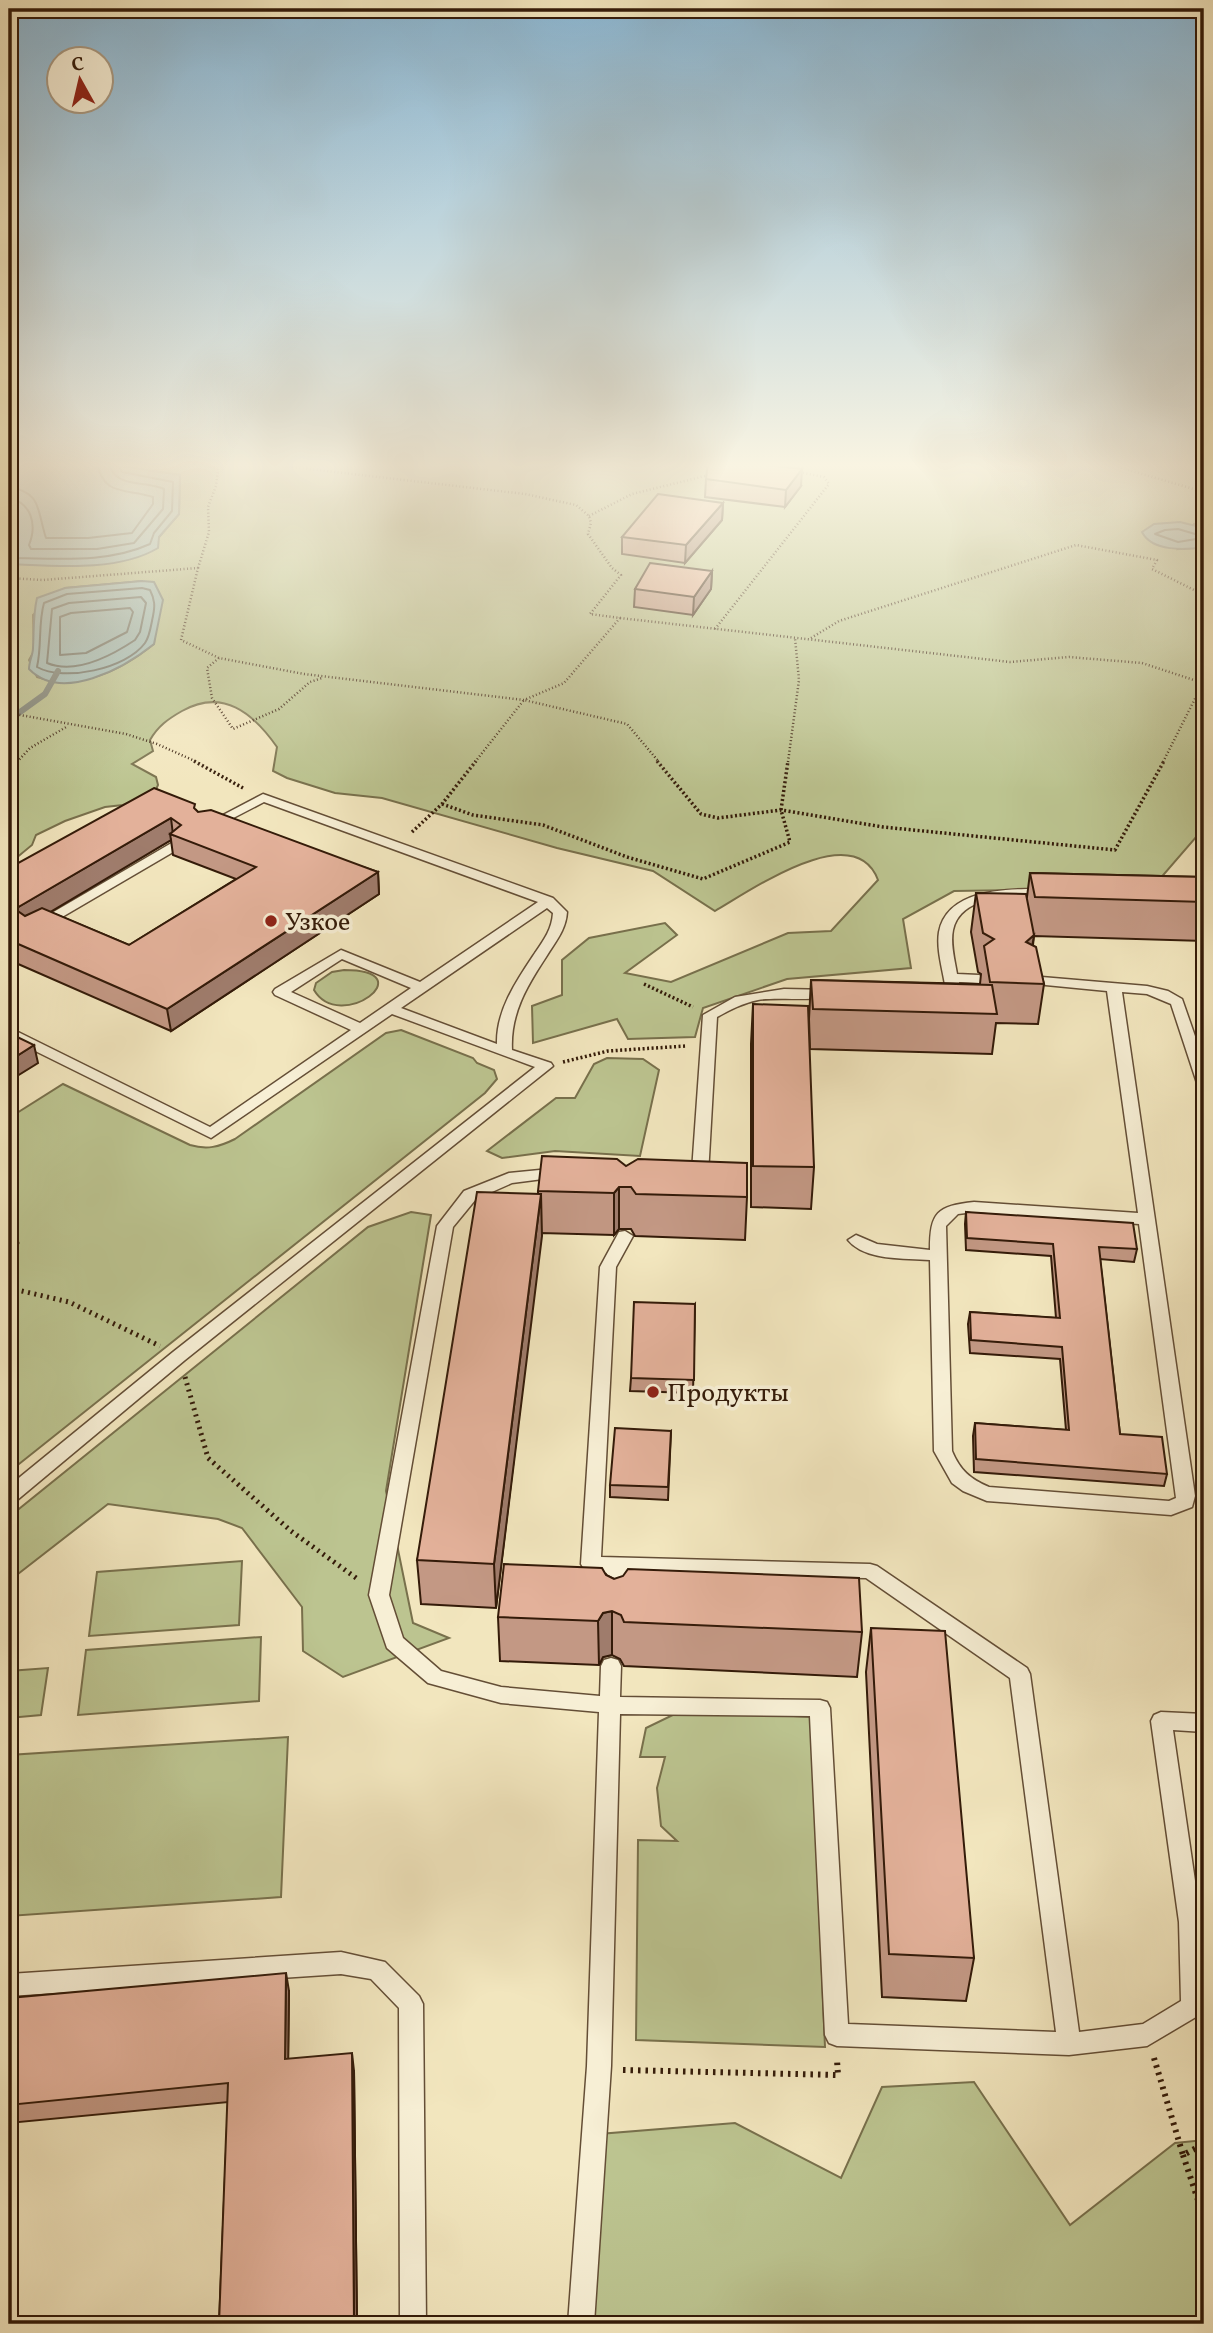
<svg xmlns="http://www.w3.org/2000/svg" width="1213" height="2333" font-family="Vollkorn,serif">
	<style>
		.green { fill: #bcc490; stroke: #78704c; stroke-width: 2; fill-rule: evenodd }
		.water { fill: #9ebdba; stroke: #747c73; stroke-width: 2 }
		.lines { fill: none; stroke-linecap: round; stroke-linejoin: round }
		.shore { stroke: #696c62; stroke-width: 2 }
		.stream { stroke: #747c73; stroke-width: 6 }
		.service-casing { stroke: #644e36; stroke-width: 3 }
		.path-far3 { stroke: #341b09; stroke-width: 2.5; stroke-dasharray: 1 2.5; stroke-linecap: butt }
		.path-far2 { stroke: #341b09; stroke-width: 3.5; stroke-dasharray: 2 2.5; stroke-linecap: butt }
		.path-far1 { stroke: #341b09; stroke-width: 5; stroke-dasharray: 2 4.5; stroke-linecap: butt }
		.path { stroke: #341b09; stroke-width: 6; stroke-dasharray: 2.5 5; stroke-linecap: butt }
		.service { fill: #f7efd5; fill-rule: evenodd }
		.wall { fill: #c39884; stroke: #341b09; stroke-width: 2; fill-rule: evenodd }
		.shaded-wall { fill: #9f7c6c; stroke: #341b09; stroke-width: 2 }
		.building { fill: #e3b19a; stroke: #341b09; stroke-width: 2; fill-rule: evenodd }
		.poi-dot { fill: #8f2418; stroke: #f7efd5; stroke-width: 2.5 }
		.labels { text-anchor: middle; stroke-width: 7; stroke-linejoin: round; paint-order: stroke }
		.poi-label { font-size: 26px; fill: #341b09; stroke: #f7efd5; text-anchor: start }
	</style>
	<rect width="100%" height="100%" fill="#f2e6be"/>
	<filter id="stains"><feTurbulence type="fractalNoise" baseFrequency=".00286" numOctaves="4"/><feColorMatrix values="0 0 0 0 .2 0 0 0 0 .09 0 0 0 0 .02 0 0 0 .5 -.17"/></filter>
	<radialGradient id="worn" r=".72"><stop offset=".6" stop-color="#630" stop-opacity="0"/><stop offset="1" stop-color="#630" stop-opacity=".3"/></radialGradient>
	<!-- green -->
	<g class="green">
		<path d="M93,462h1111v66l-10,-4 -16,25 26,-2v281l-52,60 -198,3 -51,28 8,49 -124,11 -84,29 -8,29 -67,2 -11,-20 -84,24 -1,-37 30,-11v-35l27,-22 76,-15 12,12 -52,38 46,9 117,-49 43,-2 47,-51c-24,-63 -128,11 -163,31l-62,-40 -96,-23 -175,-50 -47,-5 -48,-15 -14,-7 4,-24c-24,-34 -54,-59 -95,-36 -14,8 -24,15 -32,29l3,11 -21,13 24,13 2,8 -3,7 -32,13 -18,2 -40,14 -29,14 -4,10 -23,19v-306l2,6 148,-27 20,-23 1,-39zM142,581l13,53 -1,10c-35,28 -74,46 -117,33l-8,-17 5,-9 -1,-36 32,-27z"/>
		<path d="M344,970c81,0 -4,64 -30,20l2,-7 16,-11z"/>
		<path d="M401,1030l72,28 4,5 17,7 3,9 -12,14 -476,379v-354l54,-34 127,61c17,5 29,2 45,-6l151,-106z"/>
		<path d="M607,1058l36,1 16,11 -19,86 -85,-5 -53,7 -15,-7 69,-53h19l19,-34z"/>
		<path d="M411,1212l20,3 -45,276 27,132 36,15 -106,39 -40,-26 -1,-44 -60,-79 -24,-9 -110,-15 -99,77v-64l359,-290z"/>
		<path d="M242,1561l-3,64 -150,11 8,-64z"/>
		<path d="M261,1637l-2,64 -181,14 8,-65z"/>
		<path d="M48,1668l-7,47 -32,3v-47z"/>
		<path d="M683,1710l128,7 14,330 -189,-7 2,-200 39,1 -16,-15 -4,-38 8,-31h-25l6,-29z"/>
		<path d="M288,1737l-7,160 -272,19v-161z"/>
		<path d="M974,2082l96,143 105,-82 29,-3v184h-616l11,-190 136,-11 106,55 41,-91z"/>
	</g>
	<!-- water -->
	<g class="water">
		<path d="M17,462h76l87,13 -1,39 -20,23 -1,11c-40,24 -102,18 -148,16l-1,-24 9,-7 -4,-18 -5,-2v-48z"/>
		<path d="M1180,522l24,6v19c-18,3 -52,5 -62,-15l12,-8z"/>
		<path d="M142,581l12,1 9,18 -9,44c-30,24 -92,59 -125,25 0,-8 4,-14 4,-21 1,-18 0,-33 4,-50l28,-10z"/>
	</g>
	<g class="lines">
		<!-- shore -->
		<g class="shore">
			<path d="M9,487c33,5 28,24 37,51h42l44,-5 21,-29v-7c-27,-9 -50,0 -56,-35"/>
			<path d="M9,498c23,5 28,27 20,47l2,4h66l37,-6 29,-34 1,-20c-21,-9 -49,0 -56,-27"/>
			<path d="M1204,534l-2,2 -24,-7 -13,1 -10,4 23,8 24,-4 2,3"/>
			<path d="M9,558c47,0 97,6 141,-14l4,-11 18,-22 1,-29 -51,-10 -5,-10"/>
			<path d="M142,588l8,2c5,10 5,16 3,26 -2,9 -3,20 -8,27 -19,26 -81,39 -108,24 5,-22 1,-43 7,-64l23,-9z"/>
			<path d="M141,597l5,6 -6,29 -5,8c-24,16 -59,35 -88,23l5,-54 17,-6z"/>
			<path d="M130,608l3,4 -6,20 -41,21 -26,2v-38l11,-4z"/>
		</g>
		<!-- stream -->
		<path class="stream" d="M9,720l36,-26 13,-23"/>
		<!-- service casing -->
		<g class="service-casing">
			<g id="service">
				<path d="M263,794l290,104 14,14c-1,18 -12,30 -21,45 -19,29 -36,57 -34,93l39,13 2,3 -368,294 -169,141 -7,2v-17l164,-134 362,-285 -143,-53 -181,124 -202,-100v-9l5,1 196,97 141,-97 -76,-35 -2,-3 2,-3 66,-39 79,32 118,-80 -274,-100 -52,27 -4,1 -6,-4zM547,908l6,5c-1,16 -9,27 -18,40 -18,27 -39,57 -38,91l-96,-36zM342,959l69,29 -51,35 -69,-31z"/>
				<path d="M175,841l6,4 -1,3 -135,79h-10l-2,-3z"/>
				<path d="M1036,889h13l7,4 -7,4c-29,-1 -88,-5 -96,33 -3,14 2,31 4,44l22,1 7,4 -7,4 -20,-1 2,14 -2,3h-19l-2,-3 2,-3 6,-1c-2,-19 -10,-41 -7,-60 8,-42 65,-43 97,-43z"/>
				<path d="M1030,976l117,10 21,5 14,8 22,63v25l-7,-4 -26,-79 -24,-10 -25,-2 73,504 -3,11 -21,8 -184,-14 -24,-10 -11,-8 -18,-32 -4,-191c-25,-2 -65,1 -82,-20l8,-5 21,9 53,6c0,-38 7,-44 44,-48l164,11 -31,-222 -82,-8 -2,-3zM974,1212l165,12 37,274 -7,3 -180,-14c-19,-8 -29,-17 -37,-36l-6,-225 12,-12z"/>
				<path d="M784,989l48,1 7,4c-10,9 -63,2 -81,6 -15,3 -28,10 -41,17l-9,158 -8,5 -12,-2 -2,-3 6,-4 11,-156 32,-18z"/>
				<path d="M560,1168l8,5 -2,3 -54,7 -36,16 -23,28 -64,368 14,43 38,33 60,16 99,9 1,-30 3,-6 7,-2 7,2 3,6 -1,31 200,3 7,2 3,6 18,316 208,8 -46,-354 -144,-100 -240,-4 -1,26 -3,5 -7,3 -7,-3 -3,-5 2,-27 -23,-4 -3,-5 19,-297 19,-35 6,-1 8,5 -17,31 -15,290 269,7 7,2 150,102 3,6 49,358 64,-8 38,-23 -2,-79 -28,-201 3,-6 7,-3 43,2v18l-31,-2 28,192 3,85 -3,7 -54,32 -78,9 -232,-9 -8,-3 -4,-8 -15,-319 -190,-2 -9,352 -17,258h-26l19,-258 12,-354 -98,-9 -73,-20 -41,-35 -18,-53 68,-369 27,-35 45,-18z"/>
				<path d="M341,1952l44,10 34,34 4,8 3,320h-26l-1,-316 -28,-29 -30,-5 -332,22v-22z"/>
			</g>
		</g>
		<!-- path-far3 -->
		<g class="path-far3">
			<path d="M190,462l30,7"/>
			<path d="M1101,462l103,30"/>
			<path d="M589,516l43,-22 77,-19"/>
			<path d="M198,568l11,-36 -1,-25 8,-21 3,-24"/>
			<path d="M9,578l34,2 155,-12 -17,72 38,18 85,16 220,26 40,-17 56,-65 -30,-4 31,-39 -9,-7 -24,-34 3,-11 -2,-7 -13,-11 -51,-11 -276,-32"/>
			<path d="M620,618l390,44 59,-5 73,6 61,20"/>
			<path d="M715,629l114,-145 -5,-7 -25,-5"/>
			<path d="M811,638l28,-17 237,-76 81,15 -5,9 52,26"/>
			<path d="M219,658l-12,10 5,30 21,31 46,-20 31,-27 12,-4"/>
			<path d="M9,713l117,21 31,10 40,18"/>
			<path d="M17,762l13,-14 38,-22"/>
			<path d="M475,762l49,-62 103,24 32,38"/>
			<path d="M788,762l11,-82 -4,-42"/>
			<path d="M1163,762l41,-81"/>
		</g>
		<!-- path-far2 -->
		<g class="path-far2">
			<path d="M194,761l49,27"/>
			<path d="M657,761l44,53 17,4 63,-8 102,17 232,23 49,-89"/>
			<path d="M9,771l9,-10"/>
			<path d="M442,804l31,11 70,10 84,32 76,22 87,-37 -9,-32 7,-49"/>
			<path d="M412,832l30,-28 34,-43"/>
			<path d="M644,984l49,23"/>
			<path d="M563,1062l45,-11 78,-5"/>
			<path d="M9,1114v3"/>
		</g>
		<!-- path-far1 -->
		<g class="path-far1">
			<path d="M9,1232l8,11 -8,9"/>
			<path d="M9,1288l60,14 91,44"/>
			<path d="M185,1377l23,81 83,73 68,49"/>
		</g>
		<!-- path -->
		<g class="path">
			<path d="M1154,2058l29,97 21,-11"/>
			<path d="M623,2070l215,5 -1,-15"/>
			<path d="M1183,2155l21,63"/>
		</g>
		<!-- service -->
		<use href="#service" class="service"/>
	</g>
	<!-- wall -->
	<g class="wall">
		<path d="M706,479l95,7 -16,21 -80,-10z"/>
		<path d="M723,503l-1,17 -37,43 -63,-9v-17z"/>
		<path d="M712,571l-1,18 -18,26 -59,-8 1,-18z"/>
		<path d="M196,810l2,2 180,60 1,22 -208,137 -162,-71v-92zM171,840l2,15 63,24 -107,66 -79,-33z"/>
		<path d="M1030,873l174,4v64l-170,-5 -1,9 11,39 -6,40 -42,-1 -4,31 -182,-5 -1,-30 2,-39 169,4 1,-10 -3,-2 -7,-40 5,-39 51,4z"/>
		<path d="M753,1004l61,163 -3,42 -60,-2v-163z"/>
		<path d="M626,1166l121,31 -2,43 -110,-4 -4,-7h-12l-5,6 -73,-2 -45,375 -75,-4 -4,-44 121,-366v-3z"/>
		<path d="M966,1212l171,37 -3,13 -34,-3 20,175 47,40 -3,12 -190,-14 -1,-36 2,-13 91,7 -6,-71 -90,-6 -2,-29 2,-12 86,6 -5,-62 -85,-6 -1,-26z"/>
		<path d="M695,1304l-2,89 -63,-2 1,-13z"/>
		<path d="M671,1431l-3,69 -58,-3v-12z"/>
		<path d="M606,1575l8,4 248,53 -5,45 -233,-11 -4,-7 -8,-4 -9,2 -4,8 -99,-4 -2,-44z"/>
		<path d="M871,1628l103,330 -8,43 -84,-4 -16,-325z"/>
		<path d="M289,1991l-1,68 66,12 3,253h-138l9,-222 -219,21v-125z"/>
	</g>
	<!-- shaded-wall -->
	<g class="shaded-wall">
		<path d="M802,469l-1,17 -16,21 1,-17z"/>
		<path d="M723,503l-1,17 -37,43 1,-18z"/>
		<path d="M712,571l-1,18 -18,26 1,-18z"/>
		<path d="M171,818l2,17 -3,-1 1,6 -151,90 -5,-21z"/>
		<path d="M378,872l1,22 -208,137 -4,-22z"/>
		<path d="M1034,935l-6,39 -2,-32z"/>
		<path d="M34,1045l4,18 -29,18v-20z"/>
		<path d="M619,1187v42l-5,6v-42z"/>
		<path d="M541,1194l1,42 -46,372 -2,-44z"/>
		<path d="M612,1611v44l-9,2 -4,8 -1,-44 5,-8z"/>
		<path d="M286,1973l3,18 -1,86 -3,-18z"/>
		<path d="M352,2053l2,18 3,253h-3z"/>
	</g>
	<!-- building -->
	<g class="building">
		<path d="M708,462h35l59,7 -16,21 -80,-11z"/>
		<path d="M658,494l65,9 -37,42 -64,-8z"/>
		<path d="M650,563l62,8 -18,26 -59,-8z"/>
		<path d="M154,788l41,16 -1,4 4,4 13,-2 167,62 -211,137 -158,-69v-72zM171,818l10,7 -11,9 86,33 -127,78 -87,-37 -17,8 -10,-7z"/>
		<path d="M1030,873l174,4v25l-169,-5z"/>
		<path d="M976,893l50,1 8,41 -8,7 10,5 8,37 -54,-2 -6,-36 10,-7 -11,-6z"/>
		<path d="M811,980l181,5 5,29 -184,-5z"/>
		<path d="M753,1004l55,2 6,161 -61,-1z"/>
		<path d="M9,1033l25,12 -25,16z"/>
		<path d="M542,1156l75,3 9,7 12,-7 109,4v34l-111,-3 -5,-7h-12l-5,6 -76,-2z"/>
		<path d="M477,1192l64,2 -47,370 -77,-4z"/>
		<path d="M966,1212l167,11 4,26 -38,-2 21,187 42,3 5,37 -191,-15 -1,-36 94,7 -7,-83 -91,-7 -1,-28 90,6 -7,-74 -86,-6z"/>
		<path d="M634,1302l61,2 -1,76 -63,-2z"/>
		<path d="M615,1428l56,3 -3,56 -58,-2z"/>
		<path d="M504,1564l98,4 4,7 8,4 9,-3 5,-7 231,9 3,54 -238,-10 -3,-7 -9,-4 -9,2 -5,8 -100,-4z"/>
		<path d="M871,1628l74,3 29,327 -85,-4z"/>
		<path d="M286,1973l-1,86 67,-6 2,271h-135l9,-241 -219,22v-107z"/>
	</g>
	<!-- sky -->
	<linearGradient id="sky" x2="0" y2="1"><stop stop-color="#8ab8d6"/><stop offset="0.59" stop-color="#f9f4e2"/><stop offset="1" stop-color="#f9f4e2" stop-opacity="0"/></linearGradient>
	<rect width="1213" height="789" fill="url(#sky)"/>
	<!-- markers -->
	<g class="poi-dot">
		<circle cx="271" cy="921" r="7"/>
		<circle cx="653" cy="1392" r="7"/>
	</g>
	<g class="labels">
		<!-- poi labels -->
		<g class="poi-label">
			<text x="285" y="930">Узкое</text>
			<text x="667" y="1401">Продукты</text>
		</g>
	</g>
	<!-- margin -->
	<rect width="1213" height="2333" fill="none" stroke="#f2e6be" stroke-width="35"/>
	<rect x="10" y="10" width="1192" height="2312" fill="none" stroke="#341b09" stroke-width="3.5"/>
	<rect x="18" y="18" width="1178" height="2298" fill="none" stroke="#341b09" stroke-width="2"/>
	<!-- north arrow -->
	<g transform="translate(80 80) rotate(352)"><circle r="33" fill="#f7efd5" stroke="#a99a83" stroke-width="2"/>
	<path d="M0-5L12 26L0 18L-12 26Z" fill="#8f2418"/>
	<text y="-10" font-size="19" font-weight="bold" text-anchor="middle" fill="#341b09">С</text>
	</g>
	<rect width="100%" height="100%" filter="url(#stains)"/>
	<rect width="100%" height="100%" fill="url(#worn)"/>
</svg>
